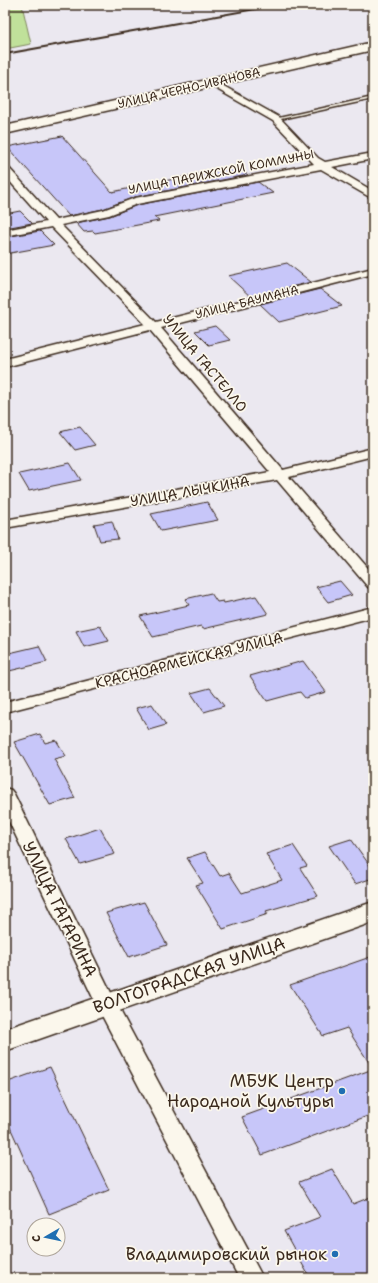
<svg xmlns="http://www.w3.org/2000/svg" width="378" height="1283" font-family="'Shantell Sans',sans-serif">
	<style>
		.green { fill: #c0e19a; stroke: #7e865c }
		.building { fill: #c7c6f9; stroke: #3b2a1e }
		.lines { fill: none; stroke-linecap: round; stroke-linejoin: round }
		.lane-casing { stroke: #3b2a1e; stroke-width: 3 }
		.street-casing { stroke: #3b2a1e; stroke-width: 3 }
		.secondary-casing { stroke: #3b2a1e; stroke-width: 3 }
		.lane { fill: #fbf7ec; fill-rule: evenodd }
		.street { fill: #fbf7ec; fill-rule: evenodd }
		.secondary { fill: #fbf7ec; fill-rule: evenodd }
		.rail { stroke: #3b2a1e; stroke-width: 2 }
		.poi-dot { fill: #1f6fb2; stroke: #fbf7ec; stroke-width: 1.5 }
		.labels { text-anchor: middle; stroke-width: 3.5; stroke-linejoin: round; paint-order: stroke }
		.far-street-label { font-size: 12px; fill: #3b2a1e; stroke: #fbf7ec }
		.street-label { font-size: 14px; fill: #3b2a1e; stroke: #fbf7ec }
		.near-street-label { font-size: 17px; fill: #3b2a1e; stroke: #fbf7ec }
		.near-poi-label { font-size: 17px; fill: #3b2a1e; stroke: #fbf7ec; text-anchor: end }
	</style>
	<rect width="100%" height="100%" fill="#ebe8f0"/>
	<filter id="ink" filterUnits="userSpaceOnUse"><feTurbulence type="fractalNoise" baseFrequency=".025" numOctaves="2"/><feDisplacementMap in="SourceGraphic" scale="8" xChannelSelector="R" yChannelSelector="G"/><feConvolveMatrix kernelMatrix="1 2 1 2 8 2 1 2 1" color-interpolation-filters="sRGB"/></filter>
	<g filter="url(#ink)">
		<!-- green -->
		<path class="green" d="M5,5h17l9,39 -26,5z"/>
		<!-- building -->
		<g class="building">
			<path d="M62,136l50,56 124,-26 12,9 -113,22 -32,12 -34,7 -62,-69z"/>
			<path d="M258,182l15,11 -119,24 5,4 -64,12 -2,-2 -9,1 -8,-9 34,-7 27,-11z"/>
			<path d="M20,211l12,12 -27,5v-14z"/>
			<path d="M40,231l14,14 -49,9v-17z"/>
			<path d="M287,263l24,19 -60,15 -23,-21z"/>
			<path d="M320,289l22,17 -63,16 -19,-18z"/>
			<path d="M215,326l15,14 -21,5 -14,-14z"/>
			<path d="M80,427l15,18 -20,5 -15,-18z"/>
			<path d="M70,463l11,17 -52,11 -10,-17z"/>
			<path d="M207,502l11,18 -57,11 -10,-17z"/>
			<path d="M112,521l6,18 -18,2 -6,-17z"/>
			<path d="M340,581l12,14 -24,7 -12,-15z"/>
			<path d="M211,593l6,9 6,-1 1,2 32,-7 12,18 -65,15 -2,-3 -48,11 -13,-21 49,-11 -4,-6z"/>
			<path d="M100,626l9,15 -25,6 -8,-16z"/>
			<path d="M39,646l8,16 -42,10v-18z"/>
			<path d="M303,661l23,31 -21,6 -5,-6 -33,9 -17,-25z"/>
			<path d="M210,688l14,18 -20,6 -13,-19z"/>
			<path d="M152,704l14,21 -17,5 -13,-22z"/>
			<path d="M40,734l5,9 11,-3 10,16 -12,3 21,39 -25,7 -36,-63z"/>
			<path d="M100,828l15,26 -35,10 -14,-25z"/>
			<path d="M351,839l22,31v8l-18,6 -26,-38z"/>
			<path d="M293,845l14,21 -7,2 18,28 -52,15 2,3 -45,15 -27,-44 7,-2 -16,-25 18,-6 15,24 9,-3 13,20 40,-13 -16,-26z"/>
			<path d="M144,902l23,43 -38,12 -23,-44z"/>
			<path d="M373,956v113l-26,-41 -24,8 -33,-51z"/>
			<path d="M50,1067l59,123 -60,24 -44,-98v-33z"/>
			<path d="M373,1069v45l-111,41 -20,-38z"/>
			<path d="M332,1169l21,35 20,-8v82h-63l-26,-47 36,-14 -21,-35z"/>
		</g>
		<g class="lines">
			<!-- lane casing -->
			<g class="lane-casing">
				<path id="lane" d="M373,97v2l-97,21 -2,-1z"/>
			</g>
			<!-- street casing -->
			<g class="street-casing">
				<g id="street">
					<path d="M211,79l68,38 39,41 7,4 48,-9v6l-41,8 41,24v8l-52,-30 -184,35 -28,11 -48,10 95,97 217,-54v6l-212,54 122,142 90,-22v8l-84,21 84,97v15l-5,-2 -91,-107 -272,48v-8l265,-48 -120,-142 -145,37v-8l140,-35 -94,-97 -46,9v-6l41,-8 -41,-46v-9l4,1 47,52 47,-10 32,-12 179,-34 -41,-43 -65,-37 -2,-2z"/>
					<path d="M373,607v10l-368,95v-10z"/>
					<path d="M5,788l6,2 3,4 102,209 147,275h-24l-143,-274 -91,-191z"/>
				</g>
			</g>
			<!-- secondary casing -->
			<g class="secondary-casing">
				<g id="secondary">
					<path d="M373,42v8l-368,84v-8z"/>
					<path d="M373,902v20l-368,129v-22z"/>
				</g>
			</g>
			<!-- lane -->
			<use href="#lane" class="lane"/>
			<!-- street -->
			<use href="#street" class="street"/>
			<!-- secondary -->
			<use href="#secondary" class="secondary"/>
			<!-- rail -->
			<path class="rail" d="M5,54l273,-49"/>
		</g>
	</g>
	<!-- markers -->
	<g class="poi-dot">
		<circle cx="342" cy="1091" r="4"/>
		<circle cx="335" cy="1254" r="4"/>
	</g>
	<g class="labels">
		<!-- far-street labels -->
		<g class="far-street-label">
			<text transform="translate(189 88) rotate(-13)" y="4">УЛИЦА ЧЕРНО-ИВАНОВА</text>
			<text transform="translate(221 172) rotate(-11)" y="4">УЛИЦА ПАРИЖСКОЙ КОММУНЫ</text>
			<text transform="translate(247 302) rotate(-14)" y="4">УЛИЦА БАУМАНА</text>
		</g>
		<!-- street labels -->
		<g class="street-label">
			<text transform="translate(205 363) rotate(50)" y="5">УЛИЦА ГАСТЕЛЛО</text>
			<text transform="translate(190 491) rotate(-10)" y="5">УЛИЦА ЛЫЧКИНА</text>
			<text transform="translate(189 660) rotate(-14)" y="5">КРАСНОАРМЕЙСКАЯ УЛИЦА</text>
		</g>
		<!-- near-street labels -->
		<g class="near-street-label">
			<text transform="translate(60 909) rotate(64)" y="6">УЛИЦА ГАГАРИНА</text>
			<text transform="translate(189 975) rotate(-19)" y="6">ВОЛГОГРАДСКАЯ УЛИЦА</text>
		</g>
		<!-- near-poi labels -->
		<g class="near-poi-label">
			<text x="334" y="1087">МБУК Центр<tspan x="334" dy="20">Народной Культуры</tspan></text>
			<text x="327" y="1260">Владимировский рынок</text>
		</g>
	</g>
	<!-- margin -->
	<rect width="378" height="1283" fill="none" stroke="#fbf7ec" stroke-width="20"/>
	<rect x="10" y="10" width="358" height="1263" fill="none" stroke="#3b2a1e" stroke-width="1.5" filter="url(#ink)"/>
	<!-- north arrow -->
	<g transform="translate(46 1237) rotate(261)"><circle r="19" fill="#fbf7ec" stroke="#aea59a"/>
	<path d="M0-3L7 15L0 10L-7 15Z" fill="#1f6fb2"/>
	<text y="-6" font-size="11" font-weight="bold" text-anchor="middle" fill="#3b2a1e">С</text>
	</g>
</svg>
